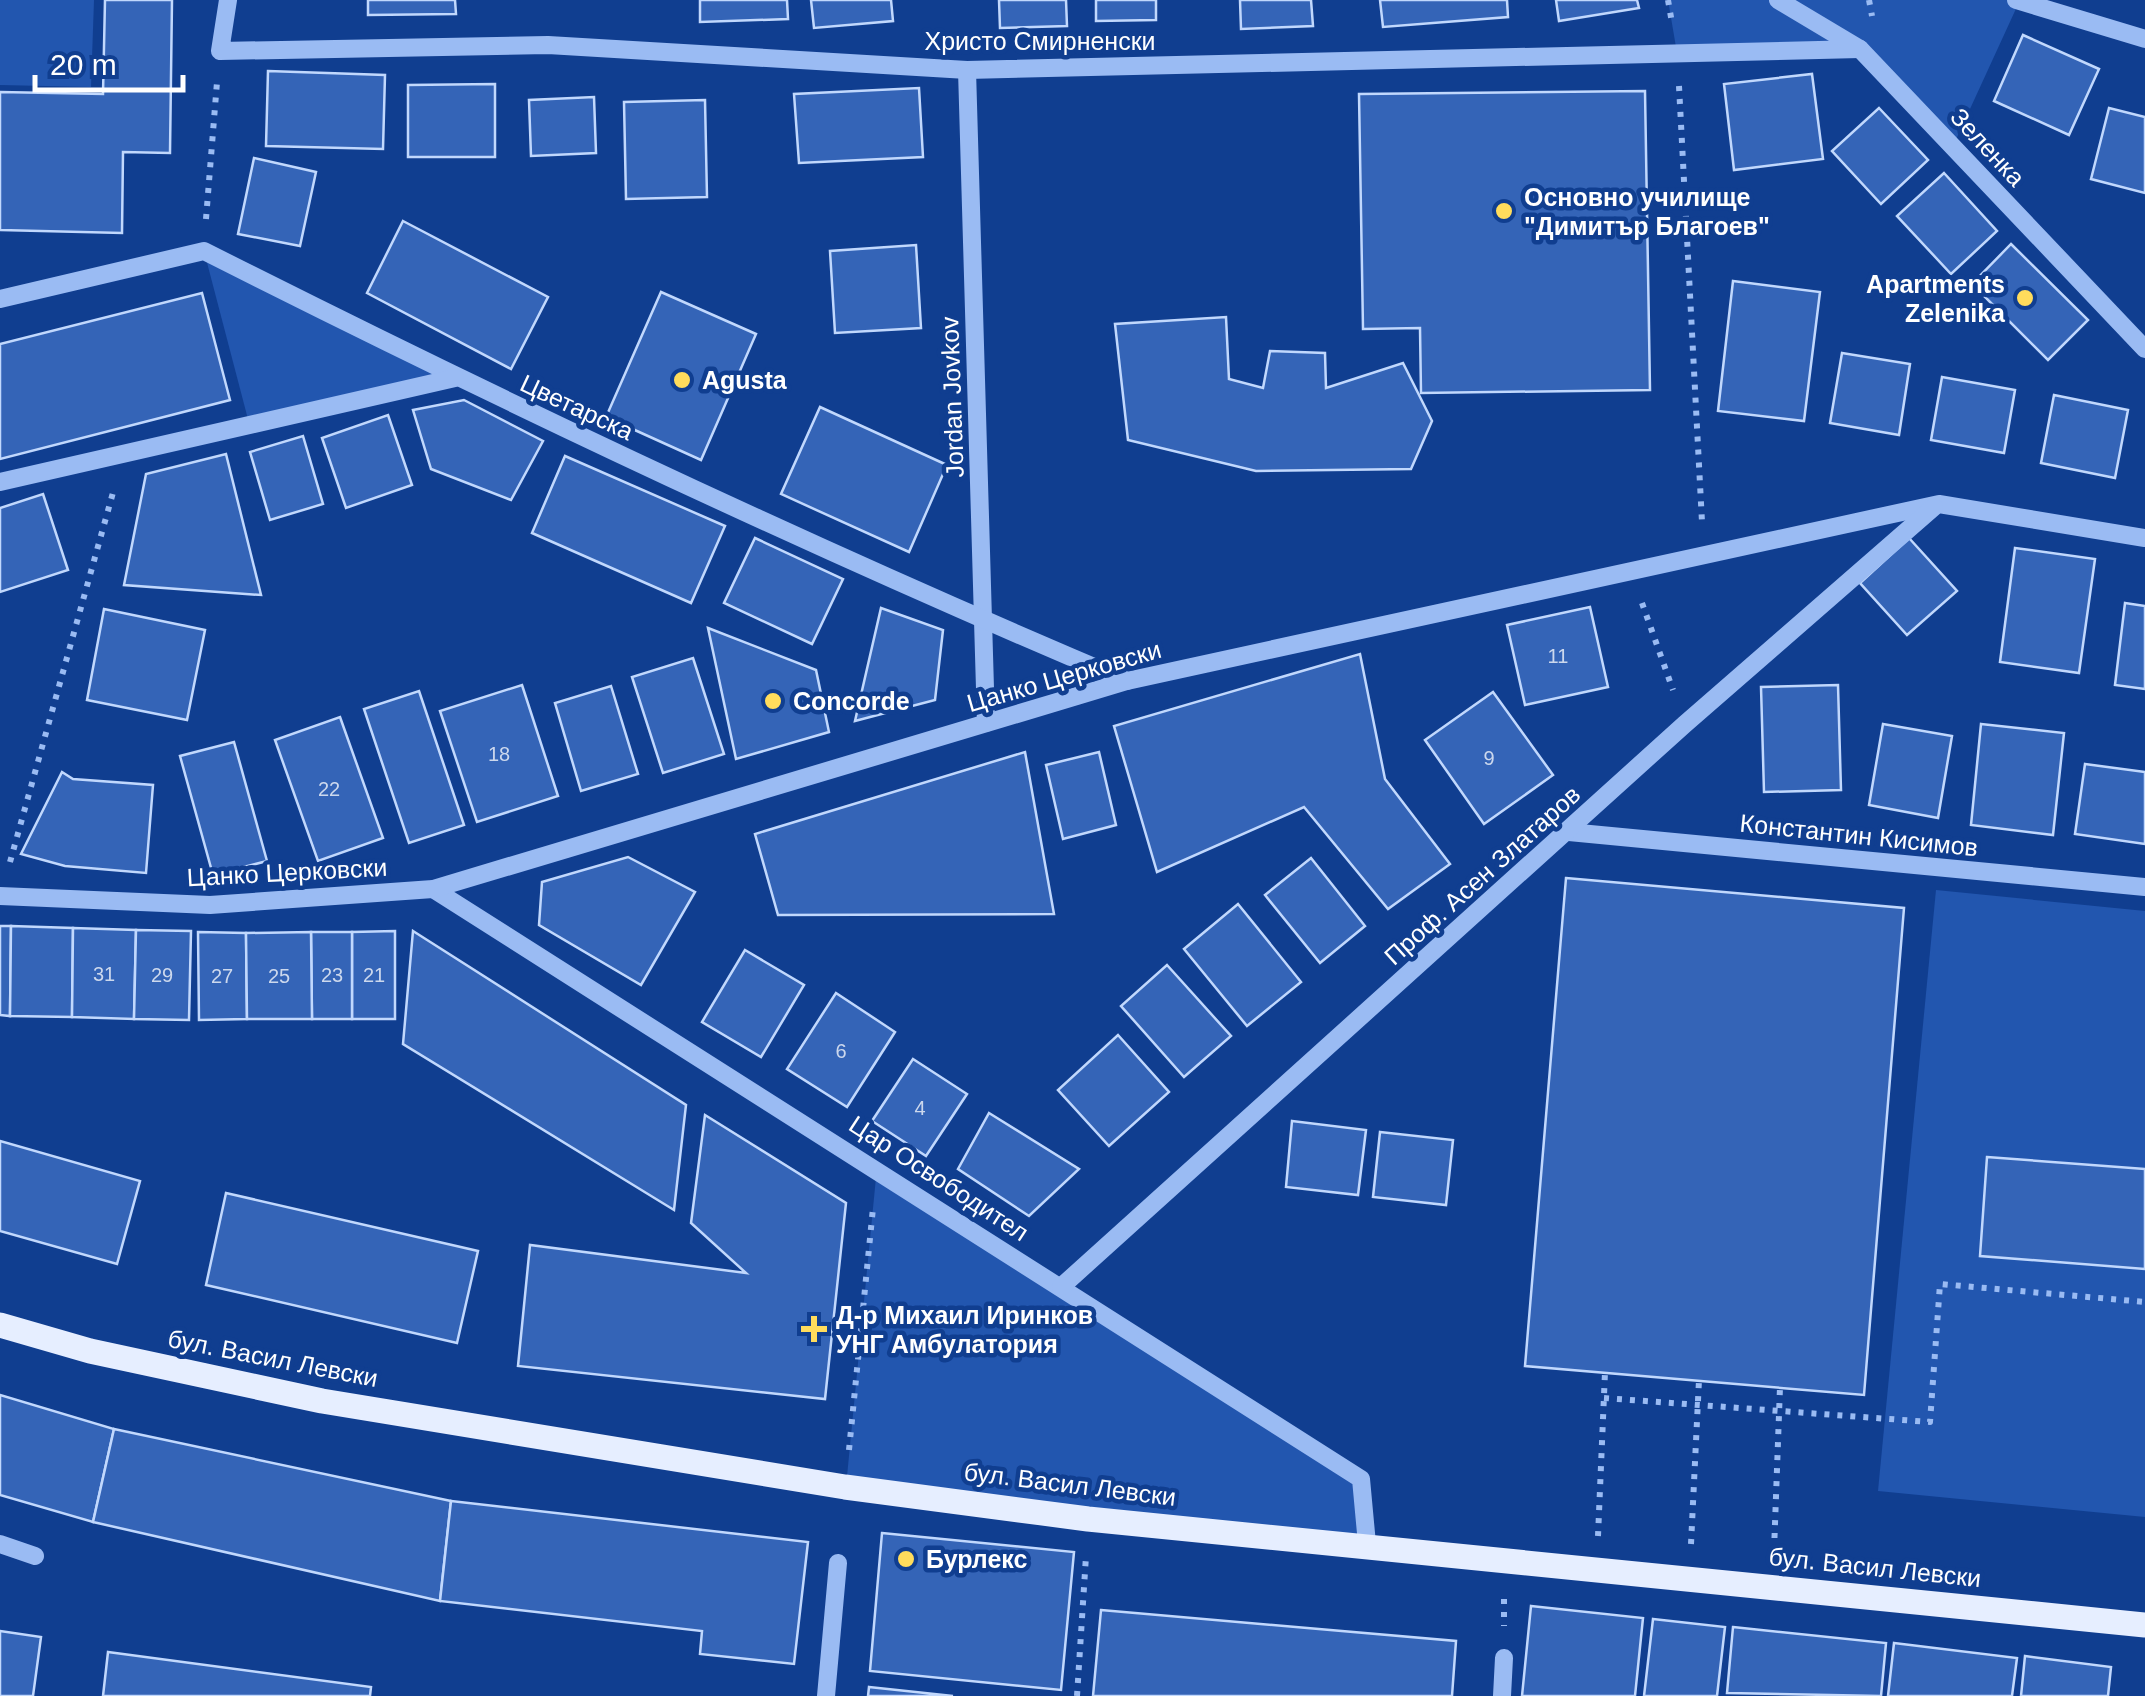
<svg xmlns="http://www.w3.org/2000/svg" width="2145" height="1696" font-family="Arial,sans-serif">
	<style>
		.green { fill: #2256af }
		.building { fill: #3464b7; stroke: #c1d8fd; stroke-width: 2.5 }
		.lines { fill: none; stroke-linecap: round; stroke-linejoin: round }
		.path { stroke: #9abbf3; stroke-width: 6; stroke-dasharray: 5 8; stroke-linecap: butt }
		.minor { stroke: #9abbf3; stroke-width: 18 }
		.major { stroke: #e6eeff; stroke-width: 25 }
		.poi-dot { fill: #ffdc5c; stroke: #103e90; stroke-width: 4 }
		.labels { text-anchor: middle; stroke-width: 9; stroke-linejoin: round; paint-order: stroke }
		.number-label { font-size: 20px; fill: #ccd8ed }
		.street-label { font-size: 25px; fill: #fff; stroke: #103e90 }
		.poi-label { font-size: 25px; font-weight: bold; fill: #fff; stroke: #103e90; text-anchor: start }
	</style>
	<rect width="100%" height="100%" fill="#103e90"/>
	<!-- green -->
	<g class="green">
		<path d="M0,0h94l-3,87 -91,-2z"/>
		<path d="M1668,0h352l-67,146 -93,-97 -183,4z"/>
		<path d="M204,251l251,127 -206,45z"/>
		<path d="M1936,890l209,21v606l-267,-26z"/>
		<path d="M877,1167l484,312 6,65 -521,-57z"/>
	</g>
	<!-- building -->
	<g class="building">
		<path d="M105,0h67l-2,153 -47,-1 -1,81 -122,-3v-138l103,2z"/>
		<path d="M368,0h87l1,14 -88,1z"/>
		<path d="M700,0h87l1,19 -88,3z"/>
		<path d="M811,0h80l2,21 -79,7z"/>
		<path d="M999,0h67l1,26 -67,2z"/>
		<path d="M1096,0h60v20l-60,1z"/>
		<path d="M1240,0h71l2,26 -72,3z"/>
		<path d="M1380,0h127l1,17 -125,10z"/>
		<path d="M1556,0h81l2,8 -80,13z"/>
		<path d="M2023,35l76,34 -30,66 -75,-34z"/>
		<path d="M268,71l117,4 -2,74 -117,-3z"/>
		<path d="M1812,74l11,85 -89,11 -10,-86z"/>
		<path d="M495,84v73h-87v-72z"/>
		<path d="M919,88l4,69 -124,6 -5,-69z"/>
		<path d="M1645,91l5,299 -229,3 -1,-65 -57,1 -4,-235z"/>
		<path d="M594,97l2,56 -65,3 -2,-56z"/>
		<path d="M705,100l2,97 -81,2 -2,-97z"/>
		<path d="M1879,108l49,52 -47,44 -49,-53z"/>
		<path d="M2109,108l36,9v76l-54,-14z"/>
		<path d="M254,158l62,14 -16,74 -62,-12z"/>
		<path d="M1944,173l53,58 -46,43 -54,-58z"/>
		<path d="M403,221l145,76 -37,72 -144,-76z"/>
		<path d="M2011,244l77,76 -40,40 -76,-76z"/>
		<path d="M916,245l5,83 -86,5 -5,-82z"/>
		<path d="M1733,281l87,11 -16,129 -86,-10z"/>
		<path d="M661,292l95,42 -55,126 -95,-43z"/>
		<path d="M202,293l28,107 -230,59v-115z"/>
		<path d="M1226,317l3,62 34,9 7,-37 55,2 1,35 77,-25 29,58 -21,48 -155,2 -128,-31 -13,-116z"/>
		<path d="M1842,353l68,11 -11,71 -69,-12z"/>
		<path d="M1942,377l73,13 -11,63 -73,-13z"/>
		<path d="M2054,395l74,15 -13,68 -74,-15z"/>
		<path d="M464,400l79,41 -32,59 -80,-31 -18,-59z"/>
		<path d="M820,407l127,58 -38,87 -128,-58z"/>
		<path d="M388,415l24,70 -66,23 -24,-70z"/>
		<path d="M303,436l20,68 -53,16 -20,-68z"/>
		<path d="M226,454l35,141 -137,-10 22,-111z"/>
		<path d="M565,456l160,70 -34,77 -159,-70z"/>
		<path d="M43,494l25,76 -68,22v-84z"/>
		<path d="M755,538l88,41 -31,65 -88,-41z"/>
		<path d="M1909,538l48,53 -50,44 -47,-52z"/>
		<path d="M2015,548l80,11 -16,114 -79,-11z"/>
		<path d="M2125,603l20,3v83l-30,-4z"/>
		<path d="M1590,607l18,80 -83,18 -18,-80z"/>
		<path d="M881,608l62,22 -8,70 -80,21z"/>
		<path d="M104,609l101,21 -18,90 -100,-20z"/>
		<path d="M708,628l108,42 13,62 -93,27z"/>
		<path d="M1360,654l25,125 65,85 -62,45 -84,-102 -147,65 -43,-146z"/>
		<path d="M693,658l31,96 -61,19 -31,-96z"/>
		<path d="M522,685l36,111 -81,26 -37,-111z"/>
		<path d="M1838,685l3,105 -77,2 -3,-105z"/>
		<path d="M611,686l27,88 -57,17 -26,-88z"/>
		<path d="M419,691l45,134 -55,18 -45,-134z"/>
		<path d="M1493,692l60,83 -69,49 -59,-84z"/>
		<path d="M340,717l43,121 -65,23 -43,-121z"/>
		<path d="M1883,724l69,12 -14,82 -69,-13z"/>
		<path d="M1981,724l83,9 -11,102 -82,-10z"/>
		<path d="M234,742l33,119 -54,14 -33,-119z"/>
		<path d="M1025,752l29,162 -276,1 -23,-81z"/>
		<path d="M1099,752l17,73 -53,14 -17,-74z"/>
		<path d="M2085,764l60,8v72l-70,-10z"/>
		<path d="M62,772l11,7 80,6 -7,88 -81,-7 -44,-12z"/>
		<path d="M628,857l67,35 -54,93 -102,-60 3,-43z"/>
		<path d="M1311,858l54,68 -45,37 -55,-68z"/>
		<path d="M1566,878l338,30 -40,487 -339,-29z"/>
		<path d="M1238,904l63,78 -54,44 -63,-77z"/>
		<path d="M0,926h11l-1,90 -10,-1z"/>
		<path d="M11,926l62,2 -1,89 -62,-1z"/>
		<path d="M73,928l63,2 -2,89 -62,-2z"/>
		<path d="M136,930l55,1 -2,89 -55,-1z"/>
		<path d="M395,931v88h-43v-87z"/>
		<path d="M413,931l273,174 -12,105 -271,-166z"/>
		<path d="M198,932l48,1 1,86 -48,1z"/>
		<path d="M311,932h41v87h-40z"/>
		<path d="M311,932l1,87h-65l-1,-86z"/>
		<path d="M745,950l59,35 -43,72 -59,-35z"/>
		<path d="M1167,965l64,71 -47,41 -63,-71z"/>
		<path d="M836,993l59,39 -48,75 -60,-38z"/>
		<path d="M1118,1035l51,57 -60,54 -51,-56z"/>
		<path d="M913,1059l54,35 -41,62 -54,-35z"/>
		<path d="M989,1113l90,56 -50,47 -71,-47z"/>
		<path d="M705,1115l141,88 -21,196 -307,-33 12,-121 216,28 -55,-50z"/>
		<path d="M1292,1121l74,9 -8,65 -72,-8z"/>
		<path d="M1380,1132l73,8 -7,65 -73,-8z"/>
		<path d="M0,1141l140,40 -23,83 -117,-33z"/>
		<path d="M1987,1157l158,12v100l-165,-13z"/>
		<path d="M226,1193l252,58 -21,92 -251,-58z"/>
		<path d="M0,1395l114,34 -21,93 -93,-27z"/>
		<path d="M114,1429l337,72 -11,100 -347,-79z"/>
		<path d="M451,1501l357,41 -14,122 -94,-10 2,-23 -262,-30z"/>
		<path d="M882,1533l192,19 -13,138 -191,-19z"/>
		<path d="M1531,1606l112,12 -8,78h-113z"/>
		<path d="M1101,1610l355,31 -4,55h-359z"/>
		<path d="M1653,1619l72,8 -8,69h-73z"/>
		<path d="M1733,1627l153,16 -5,53 -154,-3z"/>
		<path d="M0,1631l41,6 -8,59h-33z"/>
		<path d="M1894,1643l123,15 -5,38h-124z"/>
		<path d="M108,1652l263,35 -1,9h-267z"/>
		<path d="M2025,1656l86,11 -3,29h-87z"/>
		<path d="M869,1687l84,9h-85z"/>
	</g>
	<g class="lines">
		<!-- path -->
		<g class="path">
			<path d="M1668,0l4,23"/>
			<path d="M1869,0l3,16"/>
			<path d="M1679,86l23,436"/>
			<path d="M206,219l11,-137"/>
			<path d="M1642,603l31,87"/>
			<path d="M10,862l104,-373"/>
			<path d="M1604,1398l326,24 10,-138 205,18"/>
			<path d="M849,1450l24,-242"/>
			<path d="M1598,1536l7,-164"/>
			<path d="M1691,1544l8,-164"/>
			<path d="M1774,1551l6,-164"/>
			<path d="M1504,1599v27"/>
			<path d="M1077,1696l9,-140"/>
		</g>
		<!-- minor -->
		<g class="minor">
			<path d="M228,0l-8,51 328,-6 419,25 893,-21"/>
			<path d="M1778,0l82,49 285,300"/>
			<path d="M2016,0l129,39"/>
			<path d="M967,70l19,653"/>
			<path d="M0,299l204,-48c303,153 610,298 923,430"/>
			<path d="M0,482l455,-104"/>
			<path d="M1569,832l576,55"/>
			<path d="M433,889l928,590 6,65"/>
			<path d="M0,896l210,9 223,-16 694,-208 812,-177 206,34"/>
			<path d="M1061,1287l624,-563 249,-217"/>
			<path d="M0,1544l35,12"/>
			<path d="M826,1696l12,-133"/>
			<path d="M1502,1696l2,-38"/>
		</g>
		<!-- major -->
		<path class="major" d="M0,1325l90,26 232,50 523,86 243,32 1057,106"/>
	</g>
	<!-- markers -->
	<g class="poi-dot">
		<circle cx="1504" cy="211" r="10"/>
		<circle cx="2025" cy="298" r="10"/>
		<circle cx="682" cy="380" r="10"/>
		<circle cx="773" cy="701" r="10"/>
		<path d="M809 1314h10v10h10v10h-10v10h-10v-10h-10v-10h10z"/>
		<circle cx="906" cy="1559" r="10"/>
	</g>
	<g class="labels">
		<!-- number labels -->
		<g class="number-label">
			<text x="1558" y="663">11</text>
			<text x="499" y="761">18</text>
			<text x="1489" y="765">9</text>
			<text x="329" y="796">22</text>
			<text x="104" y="981">31</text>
			<text x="162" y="982">29</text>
			<text x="332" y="982">23</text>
			<text x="374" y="982">21</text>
			<text x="222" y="983">27</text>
			<text x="279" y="983">25</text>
			<text x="841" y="1058">6</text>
			<text x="920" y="1115">4</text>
		</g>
		<!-- street labels -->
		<g class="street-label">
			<text x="1040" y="50">Христо Смирненски</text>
			<text transform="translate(1988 147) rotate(47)" y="9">Зеленка</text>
			<text transform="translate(952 397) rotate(-92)" y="9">Jordan Jovkov</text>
			<text transform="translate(577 407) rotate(25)" y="9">Цветарска</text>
			<text transform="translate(1064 676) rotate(-16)" y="9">Цанко Церковски</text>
			<text transform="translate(1859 835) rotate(6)" y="9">Константин Кисимов</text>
			<text transform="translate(287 872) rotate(-3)" y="9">Цанко Церковски</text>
			<text transform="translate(1482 875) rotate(-42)" y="9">Проф. Асен Златаров</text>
			<text transform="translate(939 1178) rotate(33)" y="9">Цар Освободител</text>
			<text transform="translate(273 1358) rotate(11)" y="9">бул. Васил Левски</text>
			<text transform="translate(1070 1484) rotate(7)" y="9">бул. Васил Левски</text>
			<text transform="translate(1875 1567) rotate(6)" y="9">бул. Васил Левски</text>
		</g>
		<!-- poi labels -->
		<g class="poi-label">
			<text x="1524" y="206">Основно училище<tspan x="1524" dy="29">"Димитър Благоев"</tspan></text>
			<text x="2005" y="293" text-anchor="end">Apartments<tspan x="2005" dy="29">Zelenika</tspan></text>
			<text x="702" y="389">Agusta</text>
			<text x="793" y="710">Concorde</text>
			<text x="836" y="1324">Д-р Михаил Иринков<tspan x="836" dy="29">УНГ Амбулатория</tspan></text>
			<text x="926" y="1568">Бурлекс</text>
		</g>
	</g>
	<!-- scale -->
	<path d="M35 75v15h148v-15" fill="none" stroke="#ffffff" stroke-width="5"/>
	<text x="50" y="75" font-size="30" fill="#ffffff" stroke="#103e90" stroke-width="8" paint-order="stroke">20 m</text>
</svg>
